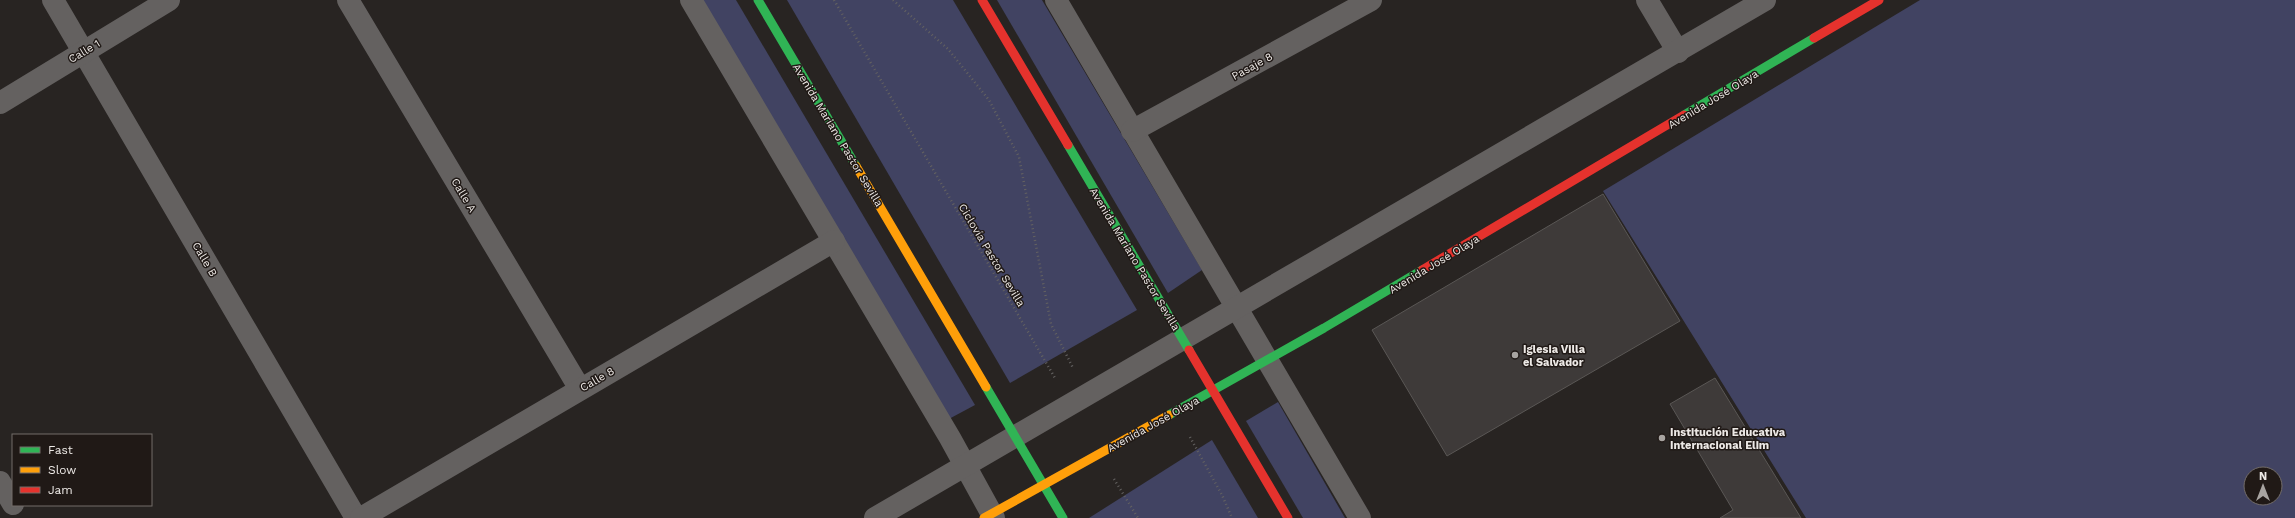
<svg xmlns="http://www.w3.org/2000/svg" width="2295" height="518" font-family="'Work Sans',sans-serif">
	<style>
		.green { fill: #414362; fill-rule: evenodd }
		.building { fill: #3e3a39; stroke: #5a5755 }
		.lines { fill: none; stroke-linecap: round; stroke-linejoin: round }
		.path { stroke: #646261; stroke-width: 2.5; stroke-dasharray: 1 3; stroke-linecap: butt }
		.street { stroke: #646160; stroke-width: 22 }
		.fast { stroke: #30b455; stroke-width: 9 }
		.slow { stroke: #ff9f0a; stroke-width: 9 }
		.jam { stroke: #e5322d; stroke-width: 9 }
		.poi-dot { fill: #a8a4a1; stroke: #201916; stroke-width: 1.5 }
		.labels { text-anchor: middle; stroke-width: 3; stroke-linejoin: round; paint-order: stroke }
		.street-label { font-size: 11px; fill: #ede9e6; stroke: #201916 }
		.poi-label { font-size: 11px; font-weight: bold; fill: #ede9e6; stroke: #201916; text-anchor: start }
	</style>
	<rect width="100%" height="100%" fill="#282422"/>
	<!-- green -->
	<g class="green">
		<path d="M700,0h36l239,405 -28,15z"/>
		<path d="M787,0h166l184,310 -127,73z"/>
		<path d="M997,0h45l160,270 -34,23z"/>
		<path d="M1920,0h375v518h-489l-203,-327zM2251,474h24v24h-24z"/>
		<path d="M1278,402l67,116h-42l-57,-97z"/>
		<path d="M1212,440l46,78h-169z"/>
	</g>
	<!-- building -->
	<g class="building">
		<path d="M1603,194l77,127 -233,135 -75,-126z"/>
		<path d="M1715,378l86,140h-81l13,-8 -63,-106z"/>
	</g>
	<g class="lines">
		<!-- path -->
		<g class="path">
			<path d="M834,0l221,378"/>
			<path d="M893,0l55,49 41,51 30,57 32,167 22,44"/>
			<path d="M1190,437l32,58 10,23"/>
			<path d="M1114,479l24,39"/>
		</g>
		<!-- street -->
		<g class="street">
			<path d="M53,0l303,518"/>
			<path d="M348,0l232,389"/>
			<path d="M691,0l259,438 44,80"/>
			<path d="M1056,0l304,518"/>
			<path d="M1647,0l31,52"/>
			<path d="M0,103l169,-103"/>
			<path d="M1132,131l239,-131"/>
			<path d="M0,482l13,22"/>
			<path d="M361,518l473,-277"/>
			<path d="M875,518l890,-518"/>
		</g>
		<!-- fast -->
		<g class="fast">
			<path d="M758,0l98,166"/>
			<path d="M1684,115l130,-77"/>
			<path d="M1068,145l121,205"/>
			<path d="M986,387l77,131"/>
			<path d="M1169,415l155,-87 98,-58"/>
		</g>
		<!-- slow -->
		<g class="slow">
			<path d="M856,166l130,221"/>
			<path d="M984,518l185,-103"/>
		</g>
		<!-- jam -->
		<g class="jam">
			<path d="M982,0l86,145"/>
			<path d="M1814,38l65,-38"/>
			<path d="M1422,270l262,-155"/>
			<path d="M1189,350l99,168"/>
		</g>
	</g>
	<!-- markers -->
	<g class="poi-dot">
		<circle cx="1515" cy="355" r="4"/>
		<circle cx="1662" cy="438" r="4"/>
	</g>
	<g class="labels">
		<!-- street labels -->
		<g class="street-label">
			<text transform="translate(84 51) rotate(-31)" y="4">Calle 1</text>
			<text transform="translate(1252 66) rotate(-29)" y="4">Pasaje 8</text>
			<text transform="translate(1713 99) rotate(-31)" y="4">Avenida José Olaya</text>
			<text transform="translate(838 135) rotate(59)" y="4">Avenida Mariano Pastor Sevilla</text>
			<text transform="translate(464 195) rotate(59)" y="4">Calle A</text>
			<text transform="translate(992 255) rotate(59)" y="4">Ciclovía Pastor Sevilla</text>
			<text transform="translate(205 259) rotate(60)" y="4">Calle B</text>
			<text transform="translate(1135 259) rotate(59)" y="4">Avenida Mariano Pastor Sevilla</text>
			<text transform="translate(1434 264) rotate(-31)" y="4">Avenida José Olaya</text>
			<text transform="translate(597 379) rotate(-30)" y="4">Calle 8</text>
			<text transform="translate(1153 424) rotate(-29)" y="4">Avenida José Olaya</text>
		</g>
		<!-- poi labels -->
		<g class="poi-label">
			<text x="1523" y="353">Iglesia Villa<tspan x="1523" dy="13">el Salvador</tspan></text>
			<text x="1670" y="436">Institución Educativa<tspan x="1670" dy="13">Internacional Elim</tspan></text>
		</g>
	</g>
	<!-- legend -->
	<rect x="12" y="434" width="140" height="72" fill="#201916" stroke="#726c69"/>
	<rect x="20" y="447" width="20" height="6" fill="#30b455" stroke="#726c69"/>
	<text x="48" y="454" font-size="12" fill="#ede9e6">Fast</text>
	<rect x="20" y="467" width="20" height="6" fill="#ff9f0a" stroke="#726c69"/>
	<text x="48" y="474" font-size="12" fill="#ede9e6">Slow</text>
	<rect x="20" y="487" width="20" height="6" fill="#e5322d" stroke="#726c69"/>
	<text x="48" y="494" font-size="12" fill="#ede9e6">Jam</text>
	<!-- north arrow -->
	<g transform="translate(2263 486)"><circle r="19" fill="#201916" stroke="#726c69"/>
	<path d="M0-3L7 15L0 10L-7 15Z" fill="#a8a4a1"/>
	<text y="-6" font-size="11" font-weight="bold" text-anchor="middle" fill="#ede9e6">N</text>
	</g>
</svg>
